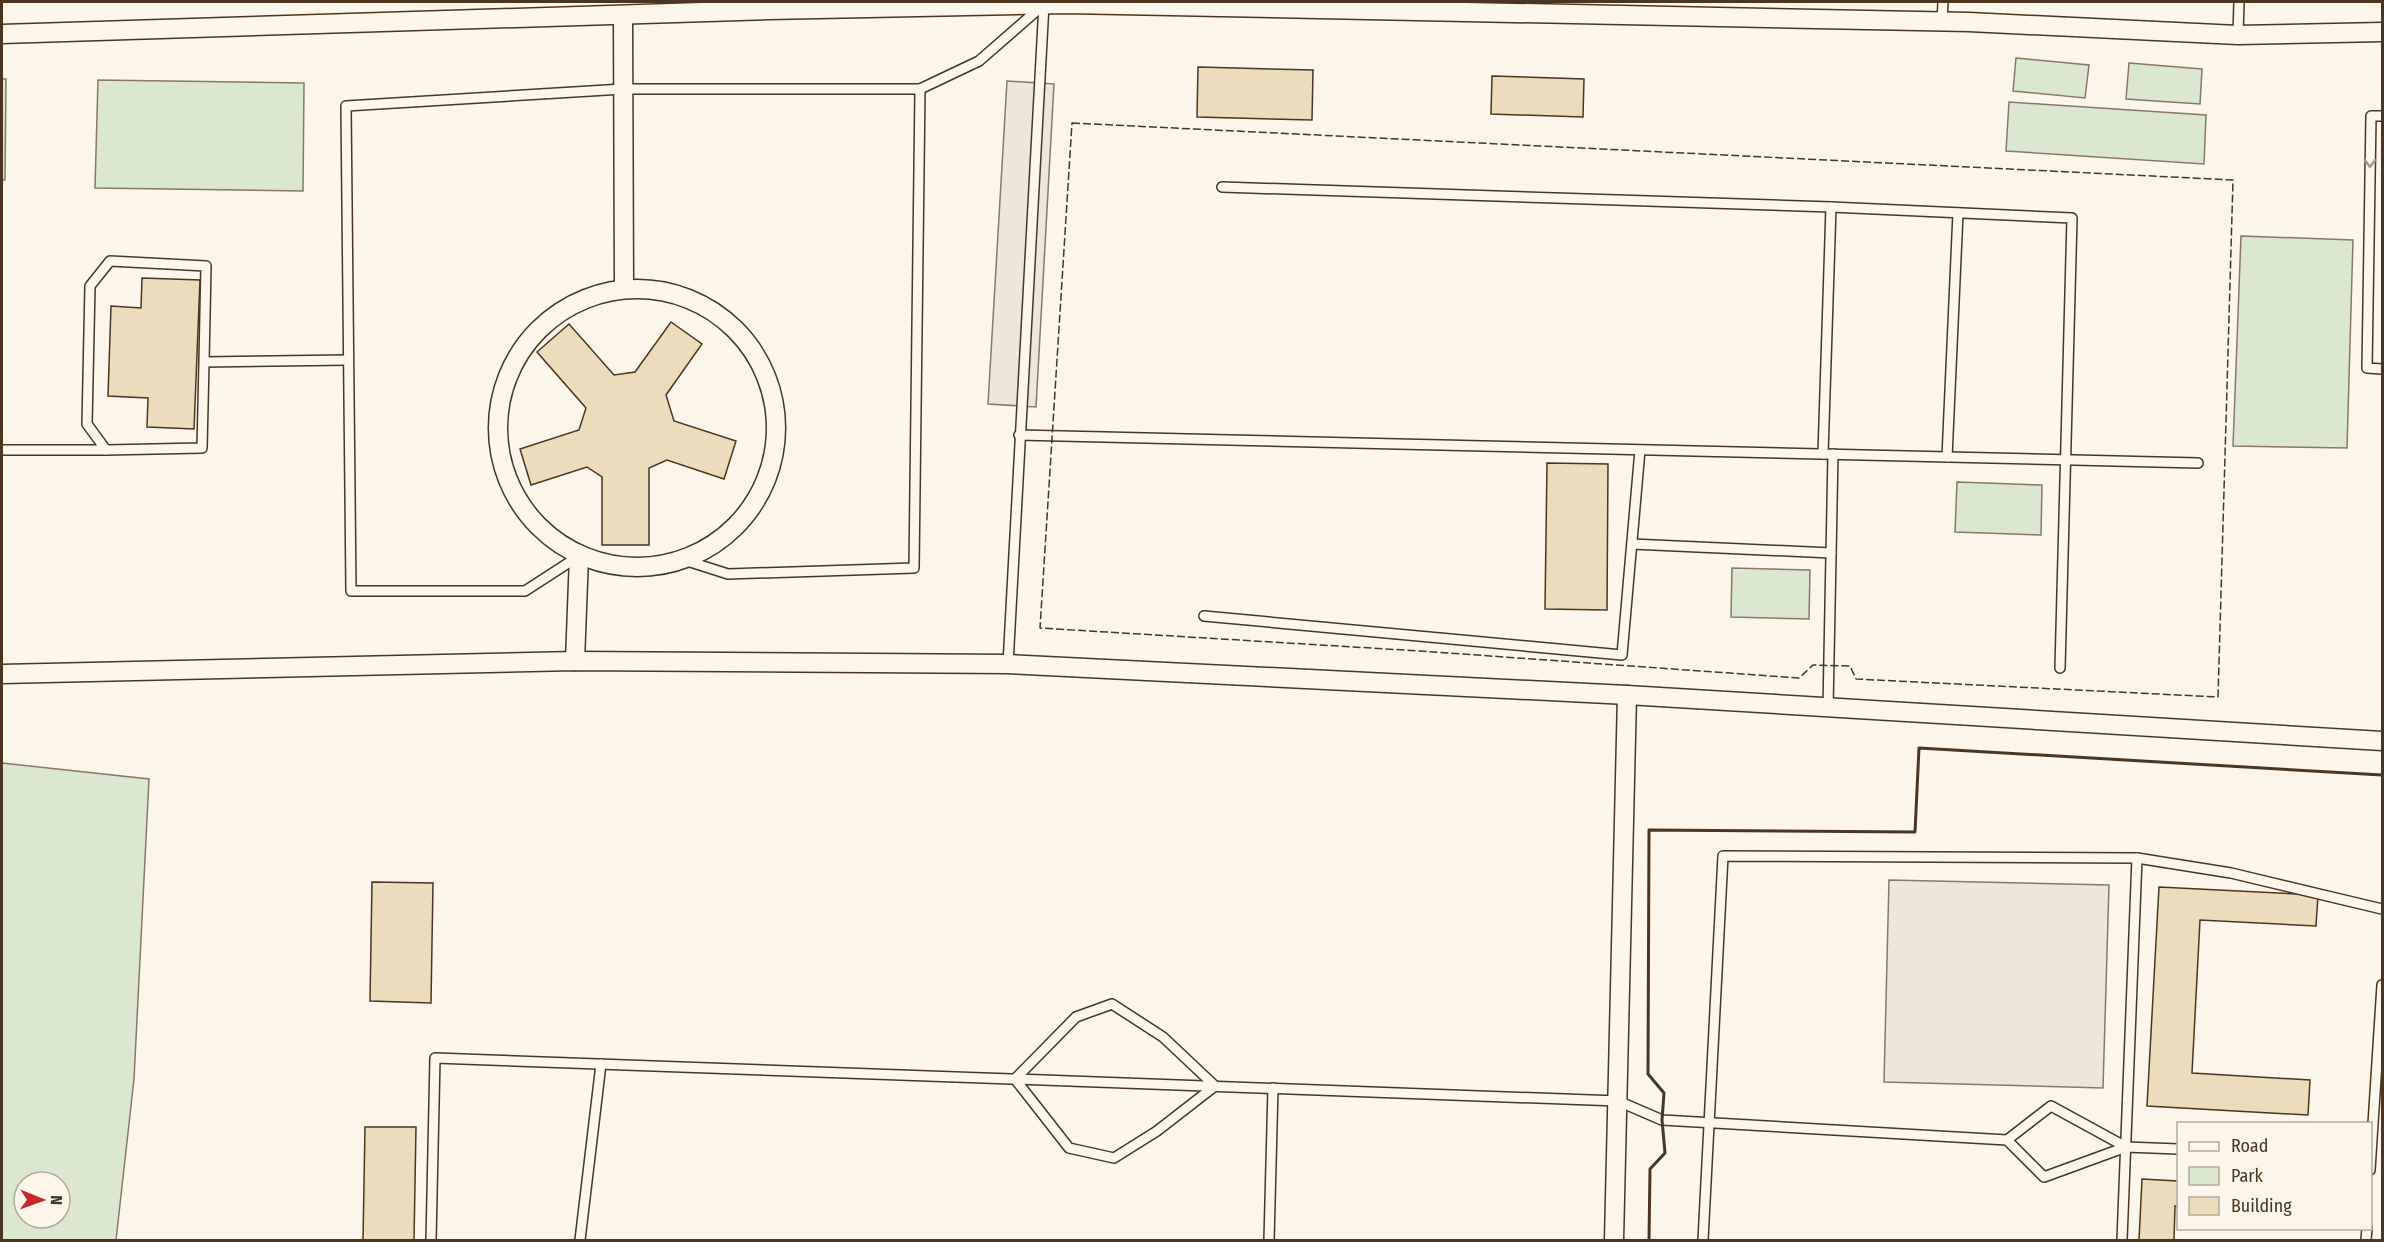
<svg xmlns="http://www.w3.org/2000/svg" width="2384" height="1242" font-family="'Fira Sans Condensed',sans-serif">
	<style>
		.green { fill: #dce7d0; stroke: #887966; stroke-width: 1.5; fill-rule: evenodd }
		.parking { fill: #ede7d9; stroke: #887966; stroke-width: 1.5 }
		.building { fill: #ecdcbc; stroke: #4a3520; stroke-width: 1.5 }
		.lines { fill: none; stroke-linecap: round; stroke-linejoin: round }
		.service-casing { stroke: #4a3520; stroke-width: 12 }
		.minor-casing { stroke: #4a3520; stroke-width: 21 }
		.service { stroke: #fbf6e9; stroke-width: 9 }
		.minor { stroke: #fbf6e9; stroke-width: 18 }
		.fence { stroke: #4a3520; stroke-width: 1.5; stroke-dasharray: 8 3; stroke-linecap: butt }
		.wall { stroke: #4a3520; stroke-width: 3 }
		.oneway { stroke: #a29684 }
	</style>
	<rect width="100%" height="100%" fill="#fbf6e9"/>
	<!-- green -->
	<g class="green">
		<path d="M2016,58l73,7 -4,33 -72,-7z"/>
		<path d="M2129,63l73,6 -2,35 -74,-5z"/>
		<path d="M2,79h4l-1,101h-3z"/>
		<path d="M98,80l206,3 -1,108 -208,-3z"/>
		<path d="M2009,102l197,13 -2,49 -198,-13z"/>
		<path d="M2241,236l112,4 -6,208 -114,-2z"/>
		<path d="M1957,482l85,3 -1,50 -86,-3z"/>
		<path d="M1732,568l78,2 -1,49 -78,-2z"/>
		<path d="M2,763l147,16 -15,300 -18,161h-114zM24,1182h36v36h-36z"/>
	</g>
	<!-- parking -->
	<g class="parking">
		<path d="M1007,81l47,3 -18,323 -48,-3z"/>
		<path d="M1889,880l220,5 -6,203 -219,-6z"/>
	</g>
	<!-- building -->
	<g class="building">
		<path d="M1198,67l115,3 -1,50 -115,-3z"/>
		<path d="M1492,76l92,3 -1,38 -92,-3z"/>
		<path d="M142,278l58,2 -6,149 -47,-2 1,-29 -40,-2 3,-90 30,2z"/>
		<path d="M671,322l31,22 -36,51 8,26 62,20 -12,38 -57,-19 -18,8v77h-47v-68l-15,-10 -56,18 -11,-36 59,-19 7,-22 -49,-56 32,-28 45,51 21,-3z"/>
		<path d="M1547,463l61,1 -1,146 -62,-1z"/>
		<path d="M372,882l61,1 -2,120 -61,-2z"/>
		<path d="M2159,887l159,8 -2,31 -116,-6 -8,153 118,7 -2,35 -161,-9z"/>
		<path d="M365,1127h51l-2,113h-51z"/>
		<path d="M2142,1179l36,2v25h-3l-1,34h-35z"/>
	</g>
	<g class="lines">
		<!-- service casing -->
		<g class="service-casing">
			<g id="service">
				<path d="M1942,22l1,-20"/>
				<path d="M2238,35l1,-33"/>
				<path d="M2382,116h-11l-4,252 15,1"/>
				<path d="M1222,187l609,20 241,11 -12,450"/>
				<path d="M204,362l-2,86 -96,2 -19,-26 3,-138 20,-25 96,5 -2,96 144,-2"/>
				<path d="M1019,435l1179,28"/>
				<path d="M2,450h104"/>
				<path d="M1823,454l8,-247"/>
				<path d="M1947,457l11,-244"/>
				<path d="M1632,544l199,9"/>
				<path d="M579,556l-54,35h-174l-5,-485 277,-17h297l59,-28 63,-55"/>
				<path d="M684,560l44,14 186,-6 6,-479"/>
				<path d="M1204,616l418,39 18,-205"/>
				<path d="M1008,664l36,-660"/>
				<path d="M1828,708l5,-254"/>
				<path d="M1112,1004l51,33 52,49 -58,45 -43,27 -45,-10 -54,-69 61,-62z"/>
				<path d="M2126,1147l52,2"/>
				<path d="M2370,1170l12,-185"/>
				<path d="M431,1240l4,-182 1183,43 44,19 345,20 44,-34 75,41 -82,30 -37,-37"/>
				<path d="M580,1240l21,-176"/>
				<path d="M1269,1240l4,-152"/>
				<path d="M1703,1240l20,-384 414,2 94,15 151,36"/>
				<path d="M2122,1240l15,-382"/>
				<path d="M2366,1240l1,-12"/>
			</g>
		</g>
		<!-- minor casing -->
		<g class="minor-casing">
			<g id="minor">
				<path d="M623,15l1,273"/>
				<path d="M2,34l766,-24 299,-6 902,18 269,13 144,-3"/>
				<circle cx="637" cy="428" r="139"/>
				<path d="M575,661l4,-105"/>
				<path d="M2,674l573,-13 433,3 619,31 755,46"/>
				<path d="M1614,1240l13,-545"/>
			</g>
		</g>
		<!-- service -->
		<use href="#service" class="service"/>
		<!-- minor -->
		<use href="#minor" class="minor"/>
		<!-- fence -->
		<path class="fence" d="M1072,123l1161,57 -15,517 -362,-18 -6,-13 -37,-1 -14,13 -379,-27 -380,-23z"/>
		<!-- wall -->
		<path class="wall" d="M1649,1240l1,-71 15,-16 -3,-33 2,-27 -16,-19 1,-244 266,2 4,-84 463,27"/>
	</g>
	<!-- one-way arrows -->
	<defs><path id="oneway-chevron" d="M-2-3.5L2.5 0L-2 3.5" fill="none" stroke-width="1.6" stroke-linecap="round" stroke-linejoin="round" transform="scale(1.5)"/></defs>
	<use class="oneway" href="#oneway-chevron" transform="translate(2370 163) rotate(91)"/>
	<!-- border -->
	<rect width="2384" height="1242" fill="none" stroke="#4a3520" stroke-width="6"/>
	<!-- legend -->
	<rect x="2177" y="1122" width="195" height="108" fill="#fbf6e9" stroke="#b4a999" stroke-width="1.5"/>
	<rect x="2189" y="1142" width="30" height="9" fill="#fbf6e9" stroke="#b4a999" stroke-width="1.5"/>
	<text x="2231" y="1152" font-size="18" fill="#4a3520">Road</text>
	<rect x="2189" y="1167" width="30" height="18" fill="#dce7d0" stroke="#b4a999" stroke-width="1.5"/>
	<text x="2231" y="1182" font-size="18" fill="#4a3520">Park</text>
	<rect x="2189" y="1197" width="30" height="18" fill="#ecdcbc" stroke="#b4a999" stroke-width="1.5"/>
	<text x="2231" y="1212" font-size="18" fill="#4a3520">Building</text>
	<!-- north arrow -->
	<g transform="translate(42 1200) rotate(91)"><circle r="28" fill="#fbf6e9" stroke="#b4a999" stroke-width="1.5"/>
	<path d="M0-4.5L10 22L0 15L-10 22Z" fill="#c62828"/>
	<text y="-9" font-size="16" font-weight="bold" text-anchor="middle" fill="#4a3520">N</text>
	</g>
</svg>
